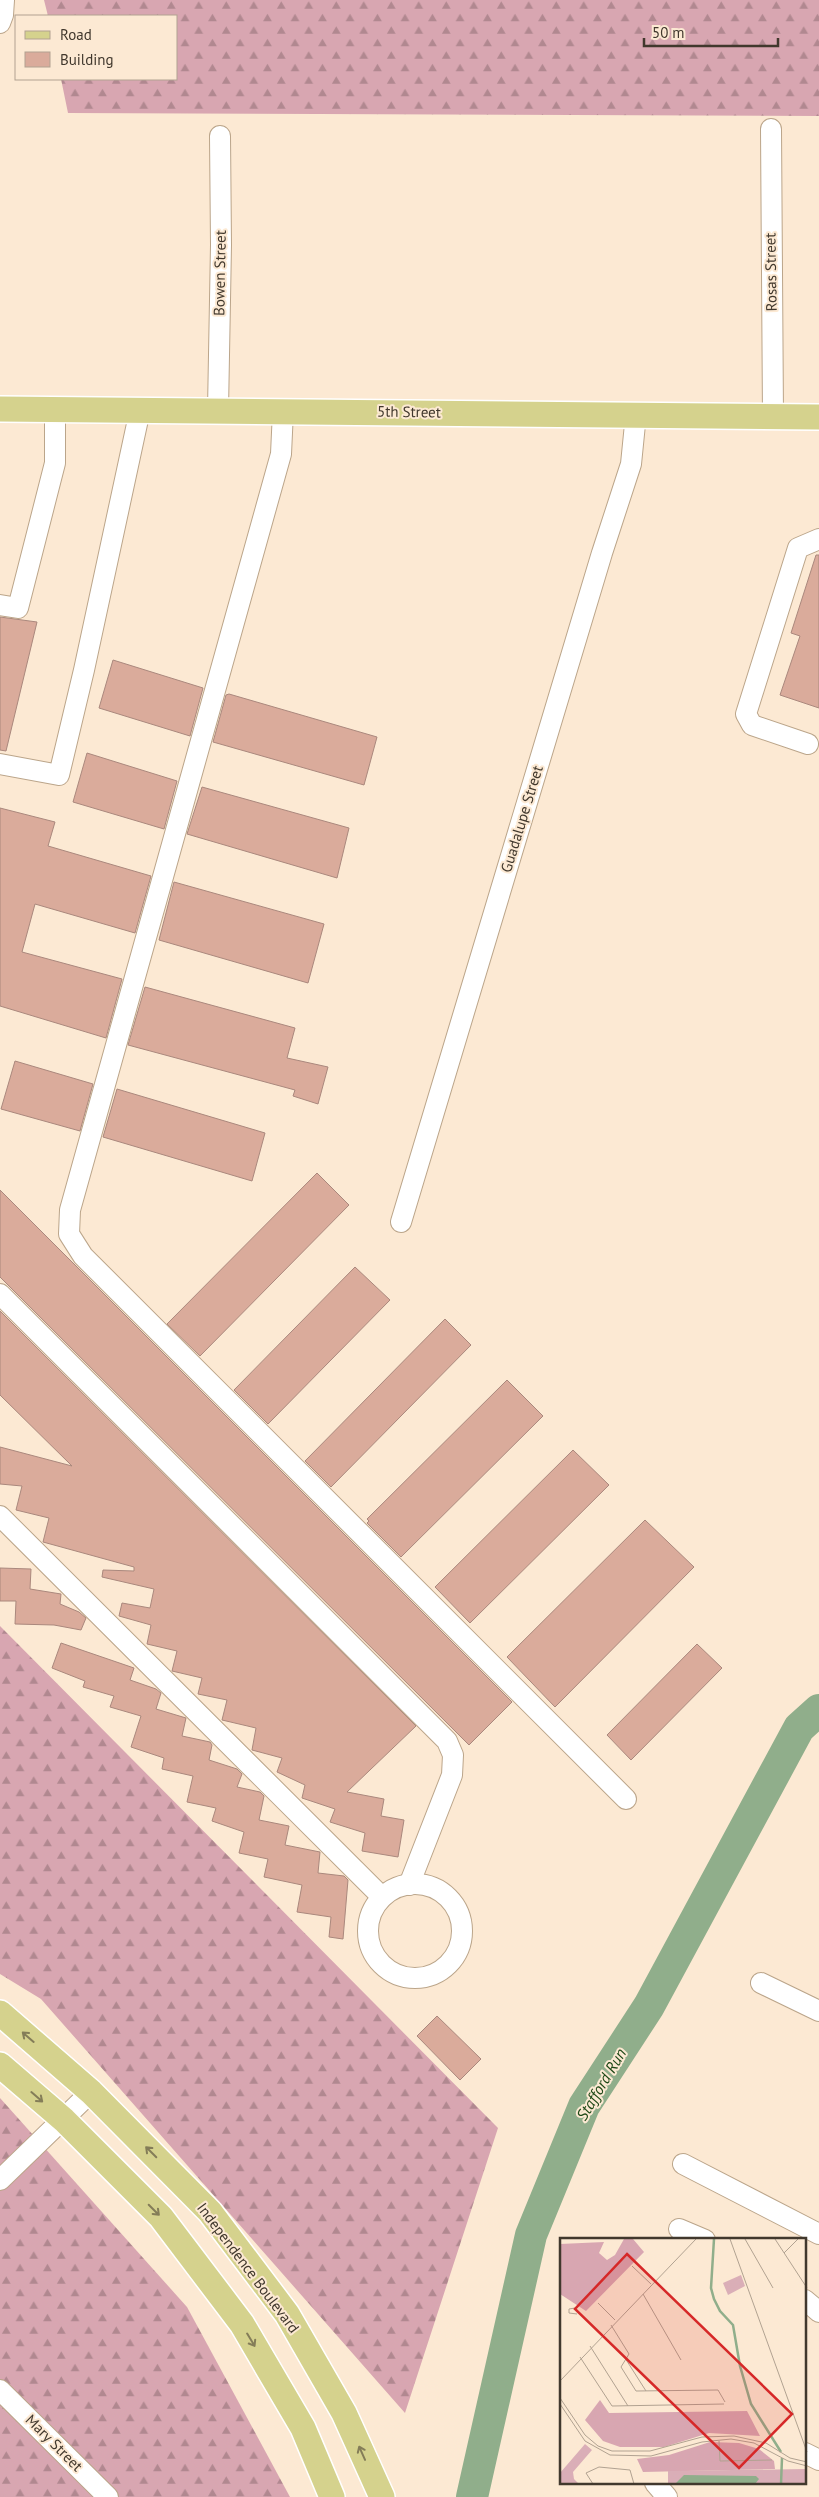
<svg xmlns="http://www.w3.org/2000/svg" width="819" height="2497" font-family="'PT Sans',sans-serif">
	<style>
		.forest { fill: url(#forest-firs) }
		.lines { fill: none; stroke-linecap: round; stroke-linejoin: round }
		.river { stroke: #90ae8b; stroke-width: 32 }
		.building { fill: #daab9b; stroke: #aa887d }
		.minor-casing { stroke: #bba58a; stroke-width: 22 }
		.major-casing { stroke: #fff; stroke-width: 28 }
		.minor { stroke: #fff; stroke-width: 20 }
		.major { stroke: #d5d28d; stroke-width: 25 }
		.oneway { stroke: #847d58 }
		.labels { text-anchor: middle; stroke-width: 4; stroke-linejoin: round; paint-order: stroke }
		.street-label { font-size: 15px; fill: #41382d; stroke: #fce9d3 }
		.water-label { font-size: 16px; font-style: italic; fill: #1e4816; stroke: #fce9d3 }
		.inset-river { fill: none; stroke: #90ae8b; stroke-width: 2.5 }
		.inset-road { fill: none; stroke: #b1a291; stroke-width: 1 }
		.view { fill: #d62828; fill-opacity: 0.15; stroke: #d62828; stroke-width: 2.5 }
		.inset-edge { fill: none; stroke: #41382d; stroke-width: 2.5 }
	</style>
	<defs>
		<pattern id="forest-firs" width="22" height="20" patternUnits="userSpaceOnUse" patternTransform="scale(1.25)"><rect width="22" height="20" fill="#d8a6b1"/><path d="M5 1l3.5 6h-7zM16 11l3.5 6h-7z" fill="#b18890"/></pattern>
	</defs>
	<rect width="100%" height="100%" fill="#fce9d3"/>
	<!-- forest -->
	<g class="forest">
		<path d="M44,0h775v116l-751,-3 -7,-34h115v-63h-128z"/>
		<path d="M0,1626l498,502 -93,285 -364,-414 -41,-25z"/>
		<path d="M0,2098l187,209 103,190h-290z"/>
	</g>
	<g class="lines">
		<!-- river -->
		<path class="river" d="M472,2497l59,-262 53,-129 65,-100 150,-278 20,-18"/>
	</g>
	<!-- building -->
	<g class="building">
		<path d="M816,555h3v153l-39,-13 20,-59 -9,-3z"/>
		<path d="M0,617l37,5 -31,129 -6,-1z"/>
		<path d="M113,660l90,28 -13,48 -91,-28z"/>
		<path d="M229,694l148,43 -13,48 -151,-43 13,-47z"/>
		<path d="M87,753l90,28 -13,48 -91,-27z"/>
		<path d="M202,787l147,41 -12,50 -150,-44z"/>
		<path d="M0,808l55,14 -7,24 103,30 -16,57 -100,-29 -13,48 100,27 -16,59 -106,-32z"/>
		<path d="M174,882l150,42 -16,59 -149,-43z"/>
		<path d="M145,987l150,41 -8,30 41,9 -10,37 -25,-8 2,-6 -167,-45z"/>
		<path d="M15,1061l78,23 -13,47 -79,-22z"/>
		<path d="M117,1089l148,44 -13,48 -149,-44z"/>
		<path d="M317,1173l32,32 -149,151 -33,-32z"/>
		<path d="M0,1190l512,512 -43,43 -469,-468z"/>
		<path d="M355,1267l35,33 -122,124 -34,-34z"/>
		<path d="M0,1311l416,415 -69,66 37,7 -3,17 23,4 -6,37 -36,-6 3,-18 -35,-11 5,-13 -33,-11 3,-13 -28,-13 5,-14 -30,-8 4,-22 -34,-8 5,-20 -29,-6 4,-16 -30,-7 5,-20 -30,-7 4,-19 -32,-9 3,-13 28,5 4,-19 -52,-12 1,-7 31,1v-4l-91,-25 6,-24 -33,-8 6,-24 -22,-2v-37l72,19 -72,-71z"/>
		<path d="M445,1319l26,26 -140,142 -26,-26z"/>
		<path d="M507,1380l36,36 -142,141 -34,-34 2,-2 -2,-2z"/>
		<path d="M573,1450l36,35 -139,138 -35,-36z"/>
		<path d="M645,1520l49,47 -139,140 -48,-50z"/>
		<path d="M0,1568l31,1 -1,20 31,5 -1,10 19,8 7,6 -5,12 -27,-5 -39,-1 1,-23h-16z"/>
		<path d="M61,1643l73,25 -4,12 26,9 5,4 -5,16 30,9 -4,18 28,6 2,3 -3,15 28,9 5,5 -5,13 23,5 4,4 -5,24 30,6 -4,19 35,7 -2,21 26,3 4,4 -5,59 -14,-2 2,-20 -34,-5 5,-27 -38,-8 4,-18 -29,-6 5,-21 -32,-11 4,-13 -29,-6 6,-26 -31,-7 2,-11 -33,-11 10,-31 -31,-9 4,-11 -31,-9 2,-6 -33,-13z"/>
		<path d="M697,1644l25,24 -91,92 -24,-25z"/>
		<path d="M437,2016l44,43 -21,21 -43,-44z"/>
	</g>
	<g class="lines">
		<!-- minor casing -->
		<g class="minor-casing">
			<g id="minor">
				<path d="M0,23l3,-8 1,-15"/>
				<path d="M771,129l2,287"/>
				<path d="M218,410l3,-165 -1,-109"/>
				<path d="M283,411l-2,43 -211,756 -1,24 14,22 543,543"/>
				<path d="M0,605l18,3 37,-145v-54"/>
				<path d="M808,744l-56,-19 -6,-11 52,-166 21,-9"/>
				<path d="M0,764l59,11 25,-105 56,-260"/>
				<path d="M401,1222l201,-669 29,-89 5,-50"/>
				<path d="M0,1294l447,447 6,14 -1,20 -43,110"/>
				<path d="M0,1516l382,381"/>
				<circle cx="415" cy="1931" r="47"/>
				<path d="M761,1983l58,28"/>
				<path d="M683,2164l136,70"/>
				<path d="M0,2180l91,-88"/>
				<path d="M679,2229l26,11"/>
				<path d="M805,2300l14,12"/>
				<path d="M0,2390l108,107"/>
				<path d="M805,2453l14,7"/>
				<path d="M655,2483l12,14"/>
			</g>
		</g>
		<!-- major casing -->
		<g class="major-casing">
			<g id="major">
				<path d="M0,409l819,8"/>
				<path d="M0,2013l91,79 119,120 77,102 57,99 38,84"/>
				<path d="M0,2065l64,55 97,97 81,107 61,104 29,69"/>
			</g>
		</g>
		<!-- minor -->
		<use href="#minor" class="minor"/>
		<!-- major -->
		<use href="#major" class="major"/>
	</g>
	<!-- one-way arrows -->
	<defs><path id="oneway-shaft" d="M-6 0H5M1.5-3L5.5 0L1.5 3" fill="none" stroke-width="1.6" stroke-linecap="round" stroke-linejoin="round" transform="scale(1.25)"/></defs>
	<g class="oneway">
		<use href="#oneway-shaft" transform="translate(28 2037) rotate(-139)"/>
		<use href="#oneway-shaft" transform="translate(37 2097) rotate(41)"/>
		<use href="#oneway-shaft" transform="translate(151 2152) rotate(-135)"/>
		<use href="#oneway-shaft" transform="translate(154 2210) rotate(45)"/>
		<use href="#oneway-shaft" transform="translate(251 2340) rotate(59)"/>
		<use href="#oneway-shaft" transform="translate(362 2453) rotate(-114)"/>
	</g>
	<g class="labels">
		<!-- street labels -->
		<g class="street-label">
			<text transform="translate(771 272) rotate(-91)" y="5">Rosas Street</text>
			<text transform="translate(220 273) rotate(-89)" y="5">Bowen Street</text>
			<text transform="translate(409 412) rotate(1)" y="5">5th Street</text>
			<text transform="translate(522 819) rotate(-73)" y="5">Guadalupe Street</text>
			<text transform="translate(248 2268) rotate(53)" y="5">Independence Boulevard</text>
			<text transform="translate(54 2443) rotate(45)" y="5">Mary Street</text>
		</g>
		<!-- water labels -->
		<g class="water-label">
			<text transform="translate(601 2084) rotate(-59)" y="6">Stafford Run</text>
		</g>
	</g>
	<!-- overview -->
	<g transform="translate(560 2238)">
		<rect width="246" height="246" fill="#fce9d3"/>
		<path d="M64,1h9l11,13 -58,59 -26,-17v-50l44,-2 -5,11 8,7 8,-5zM40,162l9,13 138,-2 13,25 -51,-3 -45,14h-44l-17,-6 -18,-21zM150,204l29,1 20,6 15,12 1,8 -132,3 -6,-13 32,-4z" fill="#d8a6b1"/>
		<path d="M181,37l4,11 -17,9 -5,-12z" fill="#daaeb7"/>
		<path d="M25,206l7,6 -19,22 1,7 5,5h-19v-11zM246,231v15h-138v-13z" fill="#daaeb7"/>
		<path d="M124,237l72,1 3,3 -4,5h-80z" fill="#90ae8b"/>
		<path class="inset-river" d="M154,1l-3,49 3,11 6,12 13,14 7,41 11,38 30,48M221,246l1,-26"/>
		<path class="inset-road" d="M170,1l77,213M185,1l28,49M215,1l32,49M224,15l14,-14M72,28l19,18M83,56l38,66M38,65l17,17M17,76l-8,-1v-4l6,-1 26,27M51,87l18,29 -8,13 15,24 82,-1 7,12M30,108l38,60M20,119l32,49 112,-2M65,120l21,33M0,143l136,-142M0,160l25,37 13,11 14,5h38l52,-14 32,-1 32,7 24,15 17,4M0,166l25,37 25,14 41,1 51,-14 29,-3 23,4 34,18 19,5M159,203l1,20 52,-1M33,246l-7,-11 13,-6 31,3 4,14M74,246h24"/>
		<path class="view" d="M67,16l165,160 -53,54 -164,-159z"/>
		<rect width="246" height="246" class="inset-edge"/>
	</g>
	<!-- legend -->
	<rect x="15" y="15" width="162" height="65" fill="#fce9d3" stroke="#b1a291"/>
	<rect x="25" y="31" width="25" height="8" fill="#d5d28d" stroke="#b1a291"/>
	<text x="60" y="40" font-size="15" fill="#41382d">Road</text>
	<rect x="25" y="52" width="25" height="15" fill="#daab9b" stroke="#b1a291"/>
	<text x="60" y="65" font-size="15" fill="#41382d">Building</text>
	<!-- scale -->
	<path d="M644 38v8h134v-8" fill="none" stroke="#41382d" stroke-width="2.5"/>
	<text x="652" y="38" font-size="15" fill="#41382d" stroke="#fce9d3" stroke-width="4" paint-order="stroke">50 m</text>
</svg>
